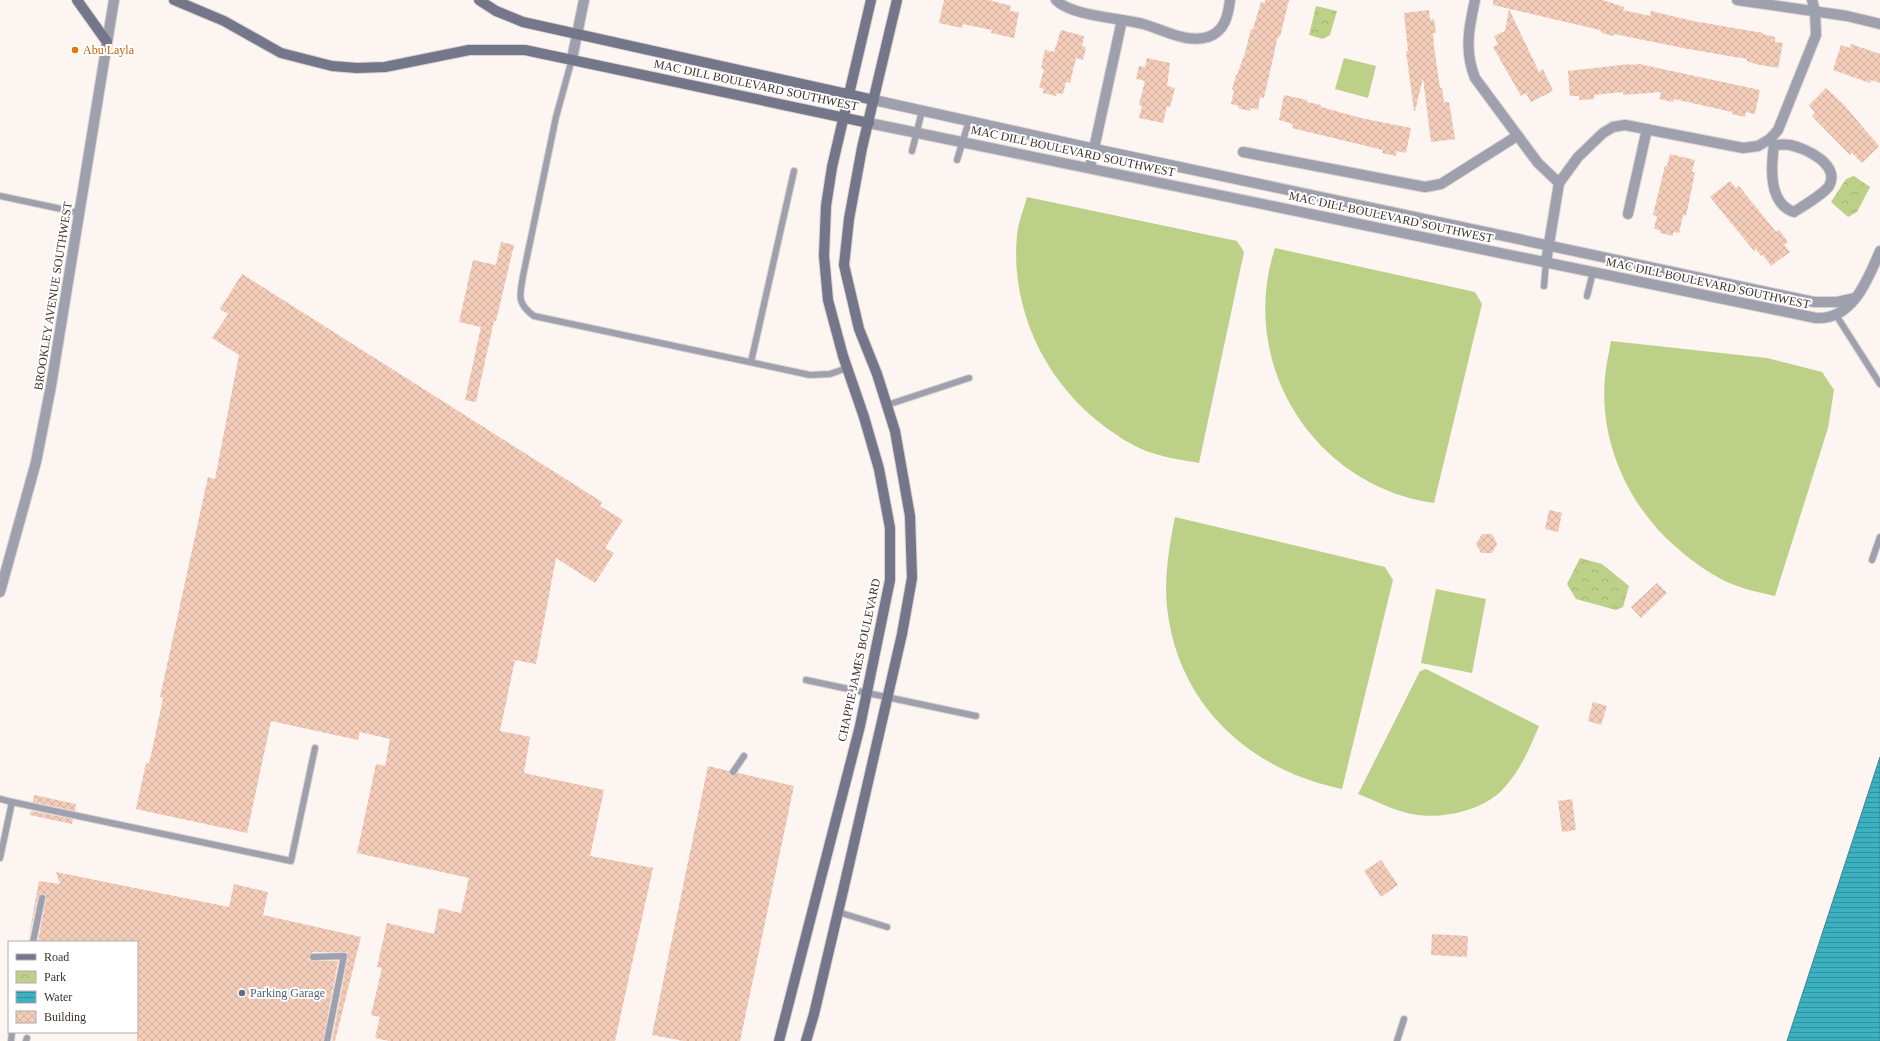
<svg xmlns="http://www.w3.org/2000/svg" width="1880" height="1041" font-family="'Times New Roman',serif">
	<style>
		.park { fill: url(#park-crowns) }
		.garden { fill: #bcd088 }
		.water { fill: url(#water-rules); stroke: #3d8a94 }
		.building { fill: url(#building-cross-hatch) }
		.lines { fill: none; stroke-linecap: round; stroke-linejoin: round }
		.lane-casing { stroke: #dad2ce; stroke-width: 8 }
		.street-casing { stroke: #dad2ce; stroke-width: 12 }
		.secondary-casing { stroke: #dad2ce; stroke-width: 12 }
		.lane { stroke: #9ea0ae; stroke-width: 6 }
		.street { stroke: #9ea0ae; stroke-width: 10 }
		.secondary { stroke: #74768a; stroke-width: 10 }
		.food-dot { fill: #e8710a; stroke: #fff; stroke-width: 1.5 }
		.service-dot { fill: #5c6f8a; stroke: #fff; stroke-width: 1.5 }
		.labels { text-anchor: middle; stroke-width: 4; stroke-linejoin: round; paint-order: stroke }
		.food-label { font-size: 12px; fill: #c56008; stroke: #fff; text-anchor: start }
		.street-label { font-size: 12px; fill: #3e302a; stroke: #fff }
		.service-label { font-size: 12px; fill: #4e5e75; stroke: #fff; text-anchor: start }
	</style>
	<defs>
		<pattern id="park-crowns" width="20" height="18" patternUnits="userSpaceOnUse"><rect width="20" height="18" fill="#bcd088"/><path d="M2 6a3 3 0 1 1 6 0M12 15a3 3 0 1 1 6 0" fill="none" stroke="#a3b376"/></pattern>
		<pattern id="water-rules" width="6" height="5" patternUnits="userSpaceOnUse"><rect width="6" height="5" fill="#3cb1c1"/><path d="M0 2.5h6" fill="none" stroke="#34909d"/></pattern>
		<pattern id="building-cross-hatch" width="8" height="8" patternUnits="userSpaceOnUse"><rect width="8" height="8" fill="#f4ccba"/><path d="M0 0l8 8M0 8l8-8" fill="none" stroke="#d2b0a0"/></pattern>
	</defs>
	<rect width="100%" height="100%" fill="#fcf5f2"/>
	<!-- park -->
	<g class="park">
		<path d="M1316,6l21,5 -7,24 -7,4 -14,-4z"/>
		<path d="M1854,176l16,11 -13,25 -9,5 -17,-15 15,-23z"/>
		<path d="M1580,558l22,6 27,22 -6,21 -7,3 -40,-11 -9,-15z"/>
	</g>
	<!-- garden -->
	<g class="garden">
		<path d="M1344,58l32,8 -8,32 -33,-9z"/>
		<path d="M1027,197l210,44 7,11 -45,211c-18,-3 -36,-6 -53,-12 -15,-6 -30,-16 -42,-25 -59,-44 -94,-117 -87,-191 1,-13 7,-26 10,-38z"/>
		<path d="M1275,248l200,44 7,12 -48,199c-120,-17 -197,-139 -159,-255z"/>
		<path d="M1611,341l156,17 55,14 12,18 -6,38 -53,168c-11,-3 -24,-5 -35,-9 -24,-8 -46,-24 -64,-40 -48,-41 -77,-106 -71,-170 1,-12 4,-24 6,-36z"/>
		<path d="M1175,517l210,50 8,13 -51,209c-93,-19 -165,-85 -175,-182 -3,-30 2,-60 8,-90z"/>
		<path d="M1436,589l50,10 -14,74 -51,-10z"/>
		<path d="M1426,669l113,57c-9,22 -19,45 -36,63 -20,22 -63,31 -91,25 -18,-3 -37,-14 -54,-20l62,-123z"/>
	</g>
	<!-- water -->
	<path class="water" d="M1880,757v284h-93z"/>
	<!-- building -->
	<g class="building">
		<path d="M944,0h45l22,6 -1,5 9,1 -5,26 -23,-5 1,-3 -29,-6 -1,4 -23,-5z"/>
		<path d="M1265,0h24l-9,37 -2,-1 -14,62 -4,-1 -2,13 -7,-2 -1,3 -12,-3 1,-2 -8,-2 3,-14h-2l4,-15h1l8,-22 6,-24h2l8,-27 4,1z"/>
		<path d="M1493,0h110l21,7 -1,3 27,6 1,-5 42,10 70,12 -1,1 13,3v5l8,1 -5,25 -23,-4 -8,-3v-2l-59,-10 -74,-15 -1,2 -11,-3 -2,-3 -107,-25z"/>
		<path d="M1509,9l30,63 4,-3 10,22 -22,11 -5,-9 -5,3 -28,-49 5,-3 -4,-8 11,-5z"/>
		<path d="M1429,10l1,10 4,-1 2,14h-3l1,14 6,41h2l2,14h5l6,37 -24,3 -8,-64 -8,33h-1l-8,-60h2l-4,-38z"/>
		<path d="M1061,30l23,6 -2,10 4,1 -3,13 -7,-2 -6,25 -4,-1 -3,12 -6,-1 -1,3 -13,-3 1,-4 -5,-2 5,-18 -3,-1 4,-18 9,2z"/>
		<path d="M1851,44l29,10v29l-9,-3 -1,3 -37,-13 8,-25 9,3z"/>
		<path d="M1147,58l23,5 -3,23 8,2 -5,19 -3,-1 -4,17 -24,-5 3,-12 -3,-1 6,-24 -9,-2 3,-13 6,1z"/>
		<path d="M1630,64v1l9,-1 121,26 -5,24 -9,-2 -1,5 -13,-3v-2l-58,-13 -1,3 -14,-3 2,-7 -38,3v-3l-29,3v4l-15,1v-4h-9l-2,-25z"/>
		<path d="M1826,88l18,17 35,41 -17,17 -10,-10 -2,2 -38,-39 3,-3 -6,-8z"/>
		<path d="M1284,95l23,5v2l14,3v2l40,11 50,10 -5,25 -9,-2 -1,5 -14,-3 1,-3 -91,-22 1,-4 -14,-4z"/>
		<path d="M1670,154l25,6 -3,12h3l-9,44 -3,-1 -4,18 -6,-1v4l-13,-3v-3l-6,-1 3,-13 -4,-1 12,-49h2z"/>
		<path d="M1730,181l6,7 3,-2 37,46 3,-2 9,12 -4,3 6,7 -19,14 -8,-11 -2,1 -5,-7 -2,2 -44,-54z"/>
		<path d="M501,242l13,3 -18,76h-2l-18,81 -11,-2 16,-73 -22,-5 14,-62 23,5z"/>
		<path d="M242,274l360,228 -2,4 23,14 -18,28 9,5 -19,30 -39,-25 -20,106 -21,-4 -15,71 30,6 -6,36 80,17 -14,66 63,12 -38,173h-226l-14,-3 5,-21 -9,-2 11,-47 -5,-1 10,-44 47,11 5,-26 22,5 8,-35 -112,-25 19,-89 9,2 5,-27 -30,-7 -2,8 -87,-19 -24,112 -111,-24 10,-46 3,1 8,-37 6,-29 -3,-1 48,-220 7,2 24,-124 -27,-17 16,-24 -8,-5z"/>
		<path d="M1549,510l13,3 -4,19 -13,-3z"/>
		<path d="M1482,534h10l5,10 -5,9h-11l-5,-9z"/>
		<path d="M1657,583l10,10 -26,25 -10,-11z"/>
		<path d="M1593,702l14,4 -6,19 -13,-4z"/>
		<path d="M708,766l21,5v3l3,2 6,-3 56,13 -54,255h-57l-31,-6z"/>
		<path d="M34,795l42,9 -1,7 -42,-9z"/>
		<path d="M1572,799l4,31 -14,2 -4,-31z"/>
		<path d="M31,811l42,8 -1,5 -42,-9z"/>
		<path d="M1381,860l17,25 -17,12 -17,-26z"/>
		<path d="M56,872l173,35 5,-23 34,8 -5,23 98,22 -26,104h-3l16,-84 -1,-5h-34l-4,3v5l4,1h25l-15,80h-186v-99h-99l8,-43 -3,-5 -5,3 -10,45 11,-61 21,3z"/>
		<path d="M1432,934l36,2 -1,21 -36,-2z"/>
	</g>
	<g class="lines">
		<!-- lane casing -->
		<g class="lane-casing">
			<g id="lane">
				<path d="M572,59l-16,58 -33,159c-3,19 -7,27 11,40l276,59 20,-1 17,-6"/>
				<path d="M912,151l10,-40"/>
				<path d="M957,160l12,-39"/>
				<path d="M0,196l80,17"/>
				<path d="M1544,286l2,-24"/>
				<path d="M1587,296l6,-24"/>
				<path d="M1836,315l44,69"/>
				<path d="M751,362l43,-191"/>
				<path d="M887,405l82,-27"/>
				<path d="M1872,560l8,-23"/>
				<path d="M806,680l170,36"/>
				<path d="M733,772l11,-16"/>
				<path d="M0,799l12,3 -12,56"/>
				<path d="M12,802l279,59 24,-113"/>
				<path d="M838,912l49,15"/>
				<path d="M33,942l9,-44"/>
				<path d="M313,957l31,-1 -17,85"/>
				<path d="M11,1041l1,-9"/>
				<path d="M26,1041l1,-3"/>
				<path d="M1397,1041l7,-22"/>
			</g>
		</g>
		<!-- street casing -->
		<g class="street-casing">
			<g id="street">
				<path d="M1056,0c15,16 64,18 87,24 15,4 29,12 44,14 6,1 14,1 21,-1 17,-6 20,-21 22,-37"/>
				<path d="M1475,0c-6,27 -11,51 0,78l63,85 21,20"/>
				<path d="M1737,0l110,16 33,8"/>
				<path d="M572,59l12,-59"/>
				<path d="M874,100l221,49 719,153h23l18,-4"/>
				<path d="M869,123l947,195c37,2 52,-39 64,-67"/>
				<path d="M1770,139l4,6c-3,22 -6,58 20,67 9,-6 30,-18 35,-26 12,-21 -23,-38 -39,-41 -5,-1 -11,0 -16,0"/>
				<path d="M1243,152l182,35 16,-3 76,-48"/>
				<path d="M1090,167l32,-147"/>
				<path d="M1628,214l19,-85"/>
				<path d="M1546,262l13,-79 19,-26 25,-24 10,-6 12,-2 118,23 15,-2 12,-7 8,-9 38,-95 -1,-24 -3,-11"/>
				<path d="M0,592l36,-130 15,-76 63,-386"/>
			</g>
		</g>
		<!-- secondary casing -->
		<g class="secondary-casing">
			<g id="secondary">
				<path d="M77,0l30,42"/>
				<path d="M174,0l50,21 57,32 51,13 25,2 28,-1 84,-17h56l344,73"/>
				<path d="M479,0l17,11 27,11 351,78"/>
				<path d="M779,1041l81,-315 30,-146v-52l-11,-59 -15,-52 -21,-61 -15,-56 -4,-44 2,-50 6,-39 39,-167"/>
				<path d="M806,1041l8,-27 29,-123 59,-257 10,-56 -2,-62 -15,-85 -18,-57 -18,-45 -15,-64 5,-46 13,-71 35,-148"/>
			</g>
		</g>
		<!-- lane -->
		<use href="#lane" class="lane"/>
		<!-- street -->
		<use href="#street" class="street"/>
		<!-- secondary -->
		<use href="#secondary" class="secondary"/>
	</g>
	<!-- markers -->
	<circle class="food-dot" cx="75" cy="50" r="4"/>
	<circle class="service-dot" cx="242" cy="993" r="4"/>
	<g class="labels">
		<!-- food labels -->
		<g class="food-label">
			<text x="83" y="54">Abu Layla</text>
		</g>
		<!-- street labels -->
		<g class="street-label">
			<text transform="translate(756 85) rotate(12)" y="4">MAC DILL BOULEVARD SOUTHWEST</text>
			<text transform="translate(1073 151) rotate(12)" y="4">MAC DILL BOULEVARD SOUTHWEST</text>
			<text transform="translate(1391 217) rotate(12)" y="4">MAC DILL BOULEVARD SOUTHWEST</text>
			<text transform="translate(1708 283) rotate(12)" y="4">MAC DILL BOULEVARD SOUTHWEST</text>
			<text transform="translate(53 296) rotate(-81)" y="4">BROOKLEY AVENUE SOUTHWEST</text>
			<text transform="translate(859 660) rotate(-78)" y="4">CHAPPIE JAMES BOULEVARD</text>
		</g>
		<!-- service labels -->
		<g class="service-label">
			<text x="250" y="997">Parking Garage</text>
		</g>
	</g>
	<!-- legend -->
	<rect x="8" y="941" width="130" height="92" fill="#ffffff" stroke="#b2acaa"/>
	<rect x="16" y="954" width="20" height="6" fill="#74768a" stroke="#b2acaa"/>
	<text x="44" y="961" font-size="12" fill="#3e302a">Road</text>
	<rect x="16" y="971" width="20" height="12" fill="url(#park-crowns)" stroke="#b2acaa"/>
	<text x="44" y="981" font-size="12" fill="#3e302a">Park</text>
	<rect x="16" y="991" width="20" height="12" fill="url(#water-rules)" stroke="#b2acaa"/>
	<text x="44" y="1001" font-size="12" fill="#3e302a">Water</text>
	<rect x="16" y="1011" width="20" height="12" fill="url(#building-cross-hatch)" stroke="#b2acaa"/>
	<text x="44" y="1021" font-size="12" fill="#3e302a">Building</text>
</svg>
